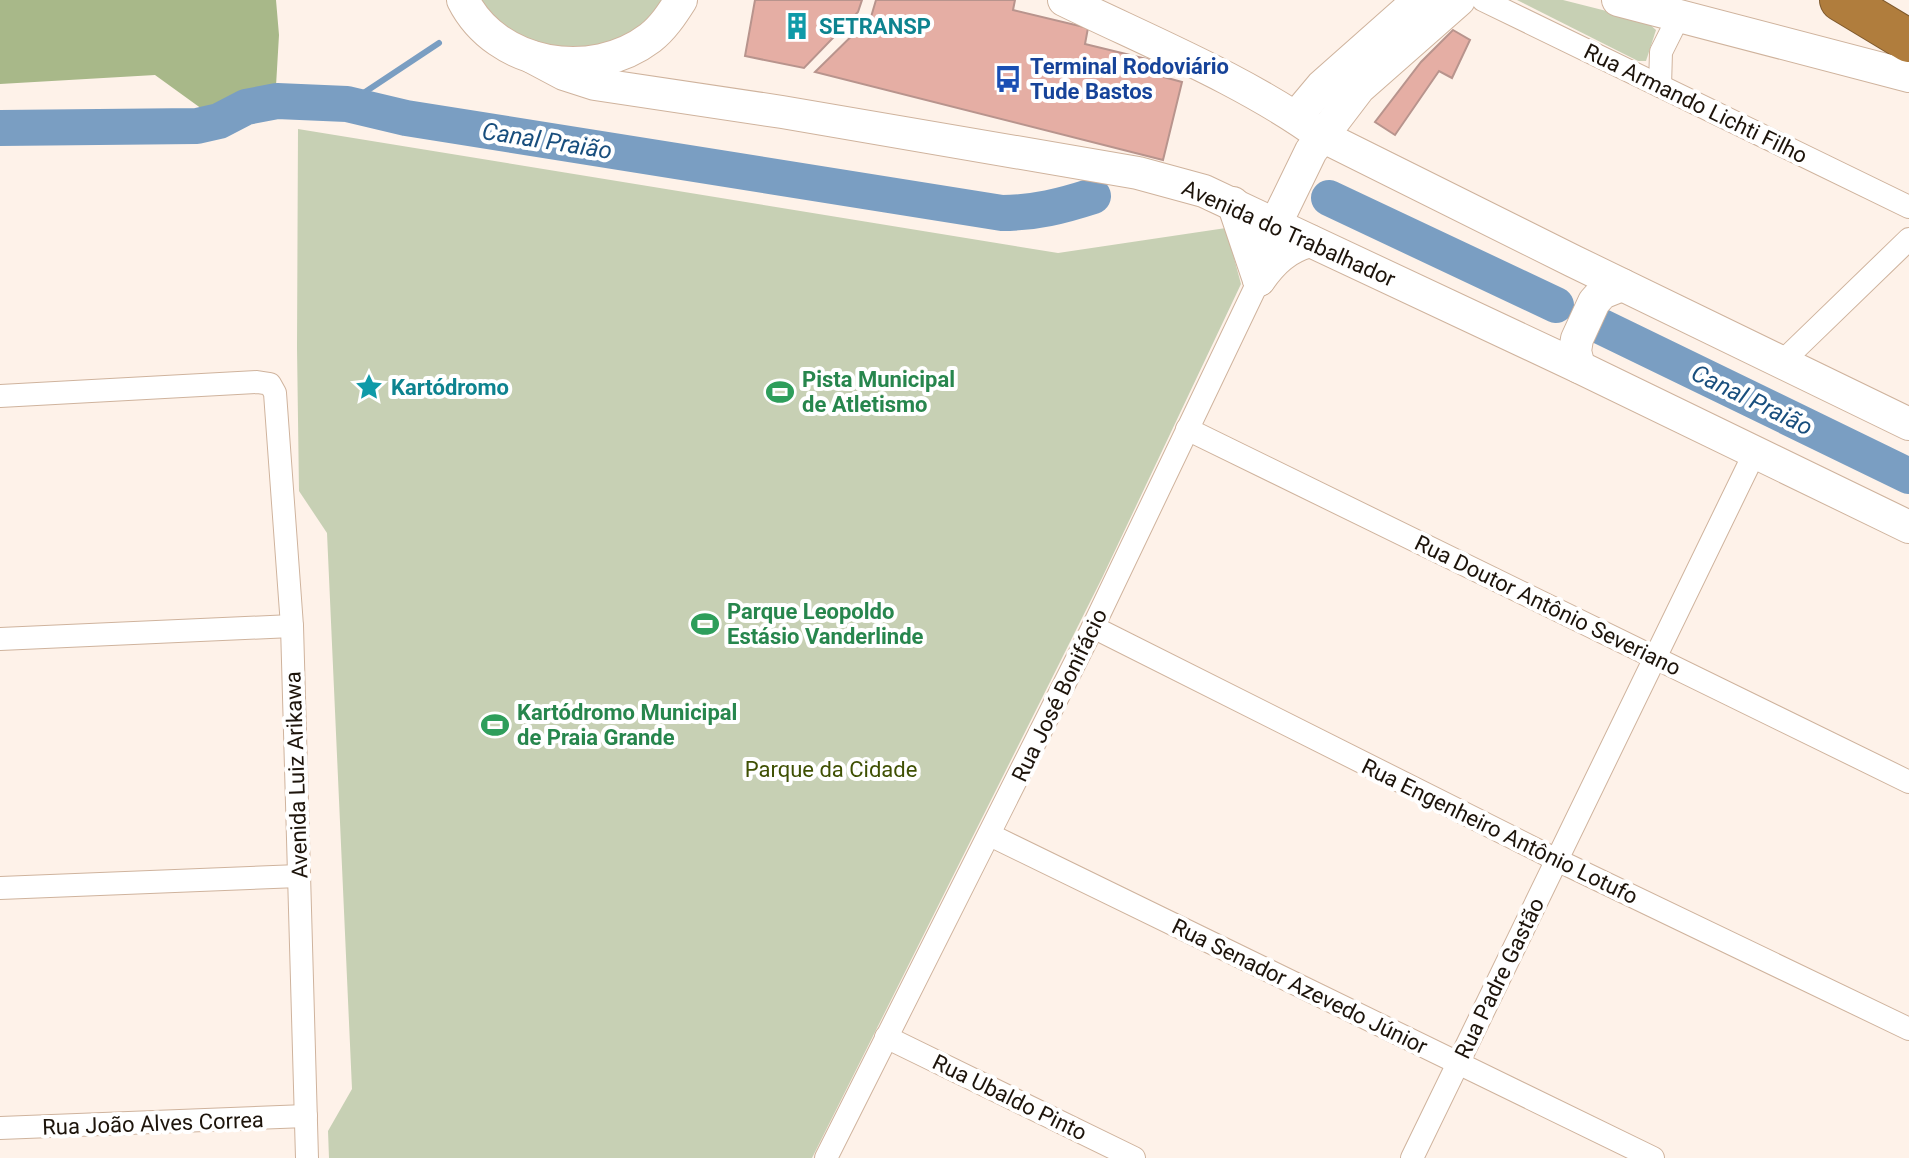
<svg xmlns="http://www.w3.org/2000/svg" width="1909" height="1158" font-family="Roboto,sans-serif">
	<style>
		.green { fill: #c7d0b4 }
		.forest { fill: #a8b889 }
		.lines { fill: none; stroke-linecap: round; stroke-linejoin: round }
		.stream { stroke: #7a9ec2; stroke-width: 6 }
		.river { stroke: #7a9ec2; stroke-width: 36 }
		.building { fill: #e5aea4; stroke: #b8948d; stroke-width: 2 }
		.street-casing { stroke: #cfb39d; stroke-width: 24 }
		.secondary-casing { stroke: #cfb39d; stroke-width: 34 }
		.highway-casing { stroke: #7d582c; stroke-width: 44 }
		.street { stroke: #fff; stroke-width: 22 }
		.secondary { stroke: #fff; stroke-width: 32 }
		.highway { stroke: #b07d3d; stroke-width: 42 }
		.labels { text-anchor: middle; stroke-width: 8; stroke-linejoin: round; paint-order: stroke }
		.culture-label { font-size: 22px; font-weight: bold; fill: #0d838f; stroke: #fff; text-anchor: start }
		.transit-label { font-size: 22px; font-weight: bold; fill: #164399; stroke: #fff; text-anchor: start }
		.street-label { font-size: 22px; fill: #1d140b; stroke: #fff }
		.leisure-label { font-size: 22px; font-weight: bold; fill: #27864d; stroke: #fff; text-anchor: start }
		.park-label { font-size: 22px; fill: #3f5003; stroke: #fff }
		.water-label { font-size: 24px; font-style: italic; fill: #184e7d; stroke: #fff }
	</style>
	<rect width="100%" height="100%" fill="#fef2e9"/>
	<!-- green -->
	<g class="green">
		<path d="M477,0h190l-34,35 -32,14 -70,-4 -31,-18z"/>
		<path d="M1517,0h46l83,21 10,9 -10,31h-8z"/>
		<path d="M298,129l760,124 168,-25 15,56 -139,294 -290,580h-483l-1,-27 24,-42 -25,-556 -28,-42 -2,-143z"/>
	</g>
	<!-- forest -->
	<path class="forest" d="M0,0h276l3,35 -3,51 -74,23 -47,-34 -155,9z"/>
	<g class="lines">
		<!-- stream -->
		<path class="stream" d="M347,104l92,-61"/>
		<!-- river -->
		<g class="river">
			<path d="M0,128l197,-2 22,-5 27,-14 31,-6 70,3 59,14 596,95c33,0 60,-7 91,-17"/>
			<path d="M1329,198l227,107"/>
			<path d="M1596,324l313,152"/>
		</g>
	</g>
	<!-- building -->
	<g class="building">
		<path d="M755,0h107l-4,12 -54,56 -59,-12z"/>
		<path d="M876,0h139l-2,10 75,18 -3,16 78,19 -3,13 22,6 -19,78 -348,-88 56,-55z"/>
		<path d="M1453,30l17,10 -18,38 -13,-7 -44,64 -20,-13 46,-60z"/>
	</g>
	<g class="lines">
		<!-- street casing -->
		<g class="street-casing">
			<g id="street">
				<path d="M1483,0l426,207"/>
				<path d="M1660,86l1,-34 18,-36"/>
				<path d="M1782,362l127,-123"/>
				<path d="M0,396l257,-14 13,2 5,9 17,233 15,532"/>
				<path d="M1187,429l722,353"/>
				<path d="M1093,627l464,233 352,169"/>
				<path d="M0,639l292,-13"/>
				<path d="M990,835l663,323"/>
				<path d="M0,888l299,-12"/>
				<path d="M886,1037l248,121"/>
				<path d="M0,1128l306,-12"/>
				<path d="M826,1158l267,-531 166,-347 4,-25 12,-30"/>
				<path d="M1412,1158l343,-706"/>
			</g>
		</g>
		<!-- secondary casing -->
		<g class="secondary-casing">
			<g id="secondary">
				<path d="M463,0c34,67 129,82 187,38 13,-10 22,-24 31,-38"/>
				<path d="M1064,0c84,41 183,81 258,136l251,125 336,163"/>
				<path d="M1618,0l291,76"/>
				<path d="M532,57l32,17 31,10 187,28 356,61 66,18 375,176 330,160"/>
				<path d="M1296,117l26,-31 97,-86"/>
				<path d="M1233,203l26,77"/>
				<path d="M1275,225l36,-74 48,-63 100,-88"/>
				<path d="M1259,280c14,-20 27,-32 51,-39"/>
				<path d="M1579,367l-4,-16 2,-12 17,-37 8,-9 20,-8"/>
			</g>
		</g>
		<!-- highway casing -->
		<g class="highway-casing">
			<path id="highway" d="M1841,0l68,41"/>
		</g>
		<!-- street -->
		<use href="#street" class="street"/>
		<!-- secondary -->
		<use href="#secondary" class="secondary"/>
		<!-- highway -->
		<use href="#highway" class="highway"/>
	</g>
	<!-- icons -->
	<defs>
		<g id="building-bare" transform="scale(2.16)"><path d="M-4-6H4V6H1V3H-1V6H-4ZM-2.5-4.3h1.7v1.8h-1.7ZM.8-4.3h1.7v1.8H.8ZM-2.5-1h1.7V.8h-1.7ZM.8-1h1.7V.8H.8Z" fill="#0f9aa8" stroke="#fff" stroke-width="2.5" paint-order="stroke"/></g>
		<g id="bus-bare" transform="scale(2.16)"><path d="M-5-6H5V4H4V6H2V4H-2V6H-4V4H-5ZM-3.5-4V0h7V-4ZM-3.5 1.2v1.5H-2V1.2ZM2 1.2v1.5H3.5V1.2Z" fill="#1a4fb4" stroke="#fff" stroke-width="2.5" paint-order="stroke"/></g>
		<g id="sight-bare" transform="scale(2.16)"><path d="M0-6L1.8-2.2L6-1.7L2.9 1.2L3.7 5.4L0 3.3L-3.7 5.4L-2.9 1.2L-6-1.7L-1.8-2.2Z" fill="#0f9aa8" stroke="#fff" stroke-width="2.5" paint-order="stroke"/></g>
		<g id="stadium-bare" transform="scale(2.16)"><path d="M0-5a6.5 5 0 1 0 0 10a6.5 5 0 1 0 0-10ZM-3.5-1.8h7v3.6h-7Z" fill="#2e9e5b" stroke="#fff" stroke-width="2.5" paint-order="stroke"/></g>
	</defs>
	<g fill-rule="evenodd">
		<use href="#building-bare" x="797" y="26"/>
		<use href="#bus-bare" x="1008" y="79"/>
		<use href="#sight-bare" x="369" y="387"/>
		<use href="#stadium-bare" x="780" y="392"/>
		<use href="#stadium-bare" x="705" y="624"/>
		<use href="#stadium-bare" x="495" y="725"/>
	</g>
	<g class="labels">
		<!-- culture labels -->
		<g class="culture-label">
			<text x="819" y="34">SETRANSP</text>
			<text x="391" y="395">Kartódromo</text>
		</g>
		<!-- transit labels -->
		<g class="transit-label">
			<text x="1030" y="74">Terminal Rodoviário<tspan x="1030" dy="25">Tude Bastos</tspan></text>
		</g>
		<!-- street labels -->
		<g class="street-label">
			<text transform="translate(1696 103) rotate(26)" y="8">Rua Armando Lichti Filho</text>
			<text transform="translate(1289 233) rotate(24)" y="8">Avenida do Trabalhador</text>
			<text transform="translate(1548 605) rotate(26)" y="8">Rua Doutor Antônio Severiano</text>
			<text transform="translate(1059 695) rotate(-64)" y="8">Rua José Bonifácio</text>
			<text transform="translate(296 775) rotate(-92)" y="8">Avenida Luiz Arikawa</text>
			<text transform="translate(1500 831) rotate(26)" y="8">Rua Engenheiro Antônio Lotufo</text>
			<text transform="translate(1499 978) rotate(-64)" y="8">Rua Padre Gastão</text>
			<text transform="translate(1300 986) rotate(26)" y="8">Rua Senador Azevedo Júnior</text>
			<text transform="translate(1010 1097) rotate(26)" y="8">Rua Ubaldo Pinto</text>
			<text transform="translate(153 1123) rotate(-2)" y="8">Rua João Alves Correa</text>
		</g>
		<!-- leisure labels -->
		<g class="leisure-label">
			<text x="802" y="387">Pista Municipal<tspan x="802" dy="25">de Atletismo</tspan></text>
			<text x="727" y="619">Parque Leopoldo<tspan x="727" dy="25">Estásio Vanderlinde</tspan></text>
			<text x="517" y="720">Kartódromo Municipal<tspan x="517" dy="25">de Praia Grande</tspan></text>
		</g>
		<!-- park labels -->
		<g class="park-label">
			<text x="831" y="777">Parque da Cidade</text>
		</g>
		<!-- water labels -->
		<g class="water-label">
			<text transform="translate(547 141) rotate(9)" y="8">Canal Praião</text>
			<text transform="translate(1752 400) rotate(26)" y="8">Canal Praião</text>
		</g>
	</g>
</svg>
